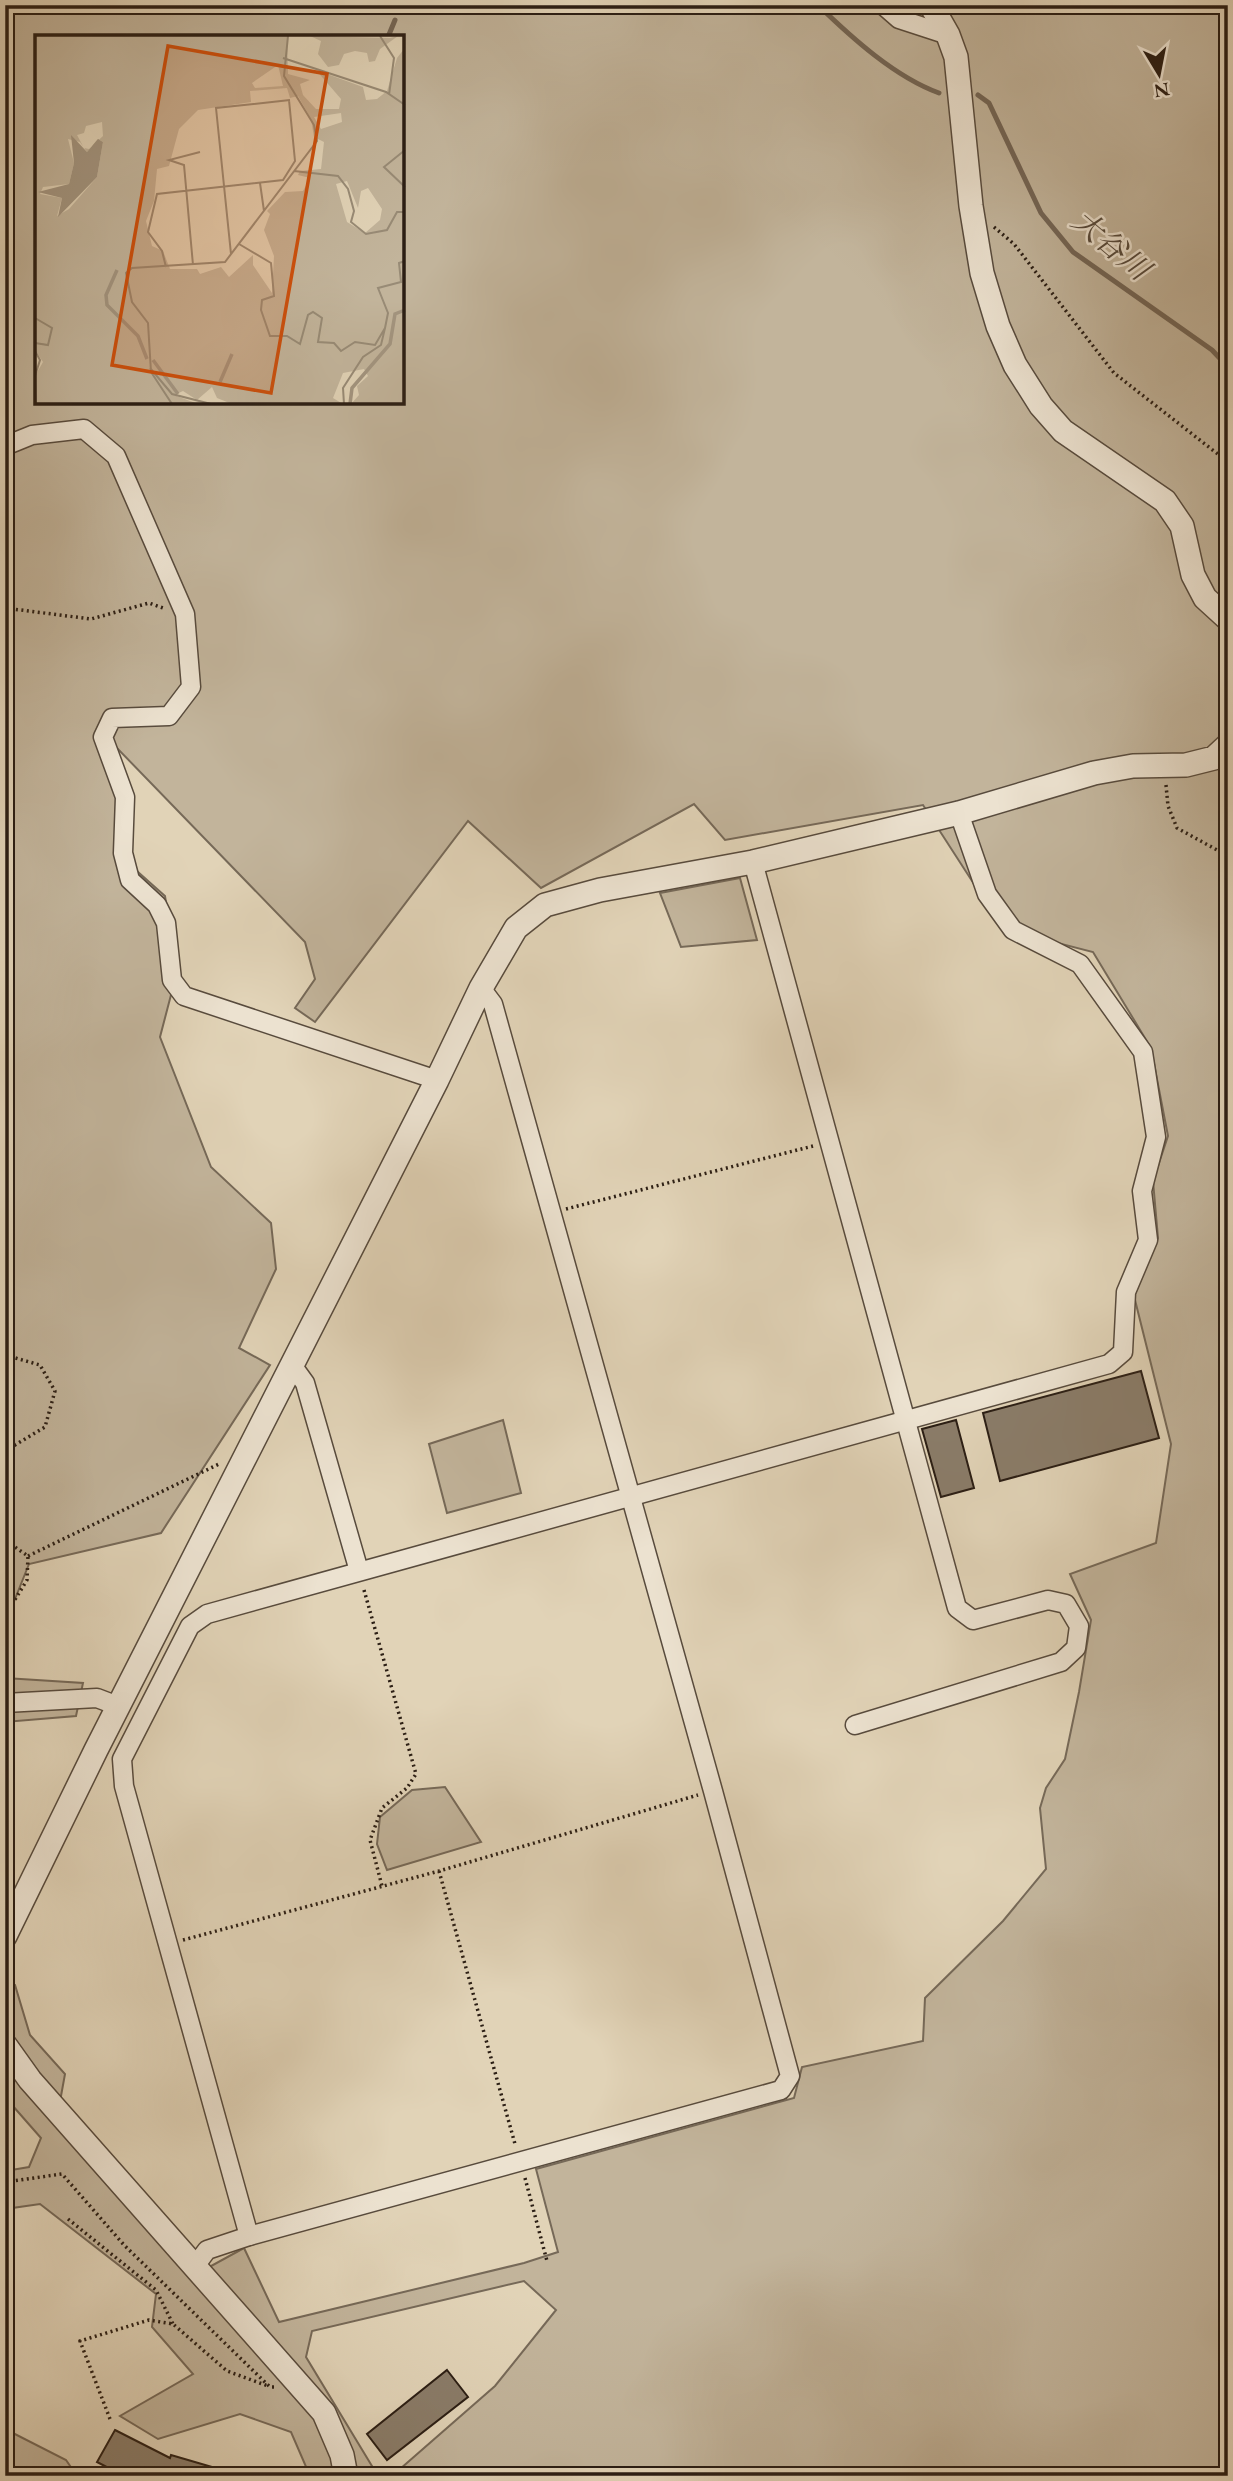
<svg xmlns="http://www.w3.org/2000/svg" width="1233" height="2481" font-family="'EB Garamond','Noto Serif JP',serif">
	<style>
		.green { fill: #c2b49b; stroke: #766958; stroke-width: 2; fill-rule: evenodd }
		.lines { fill: none; stroke-linecap: round; stroke-linejoin: round }
		.stream { stroke: #736555; stroke-width: 5 }
		.building { fill: #8a7c69; stroke: #2b1e14; stroke-width: 2 }
		.minor-casing { stroke: #584b3d; stroke-width: 21 }
		.tertiary-casing { stroke: #584b3d; stroke-width: 26 }
		.path { stroke: #2b1e14; stroke-width: 3.5; stroke-dasharray: 2 3.5; stroke-linecap: butt }
		.minor { stroke: #ece2d0; stroke-width: 18 }
		.tertiary { stroke: #ece2d0; stroke-width: 23 }
		.labels { text-anchor: middle; stroke-width: 5; stroke-linejoin: round; paint-order: stroke }
		.water-label { font-size: 30px; font-style: italic; fill: #55483a; stroke: #ece2d0 }
		.inset-river { fill: none; stroke: #a39580; stroke-width: 3.5 }
		.inset-road { fill: none; stroke: #988b76; stroke-width: 2 }
		.view { fill: #cc500d; fill-opacity: 0.15; stroke: #cc500d; stroke-width: 3.5 }
		.inset-edge { fill: none; stroke: #2b1e14; stroke-width: 3.5 }
	</style>
	<rect width="100%" height="100%" fill="#e1d3b7"/>
	<filter id="stains"><feTurbulence type="fractalNoise" baseFrequency=".00286" numOctaves="4"/><feColorMatrix values="0 0 0 0 .2 0 0 0 0 .09 0 0 0 0 .02 0 0 0 .5 -.17"/></filter>
	<radialGradient id="worn" r=".72"><stop offset=".6" stop-color="#630" stop-opacity="0"/><stop offset="1" stop-color="#630" stop-opacity=".3"/></radialGradient>
	<!-- green -->
	<g class="green">
		<path d="M5,5h1223v2471h-836l103,-90 61,-76 -32,-29 -212,50 -6,26 72,119h-68l-19,-44 -51,-18 -82,25 -38,-23 73,-42 -41,-47 4,-33 -116,-90 -35,5v-38l24,-4 12,-29 -36,-41v-117l10,5 15,50 35,39 -8,44 136,158 51,-28 35,74 245,-59 34,-11 -22,-83 258,-71 8,-31 121,-26 2,-43 78,-77 43,-52 -6,-61 6,-20 19,-29 14,-67 12,-72 -21,-46 86,-31 15,-99 -37,-148 24,-58 -5,-57 15,-45 -17,-88 -58,-96 -90,-23 -80,-124 -198,35 -31,-36 -153,84 -73,-67 -153,201 -20,-14 20,-29 -10,-37 -189,-195 13,117 36,32 12,76 -17,65 51,130 60,56 5,46 -37,79 31,17 -109,168 -132,31 -24,60zM37,37h365v365h-365z"/>
		<path d="M740,878l17,62 -76,7 -21,-54z"/>
		<path d="M503,1420l18,73 -74,20 -18,-69z"/>
		<path d="M5,1678l78,5 -7,33 -71,6z"/>
		<path d="M445,1787l36,55 -94,28 -10,-26 3,-27 32,-27z"/>
		<path d="M5,2429l61,31 11,16h-72z"/>
	</g>
	<g class="lines">
		<!-- stream -->
		<g class="stream">
			<path d="M818,5c34,33 77,72 121,88"/>
			<path d="M388,37l7,-17"/>
			<path d="M978,95l11,8 52,110 32,39 139,98 16,17"/>
		</g>
	</g>
	<!-- building -->
	<g class="building">
		<path d="M1141,1371l18,67 -159,43 -17,-68z"/>
		<path d="M956,1420l18,68 -33,9 -19,-68z"/>
		<path d="M447,2370l21,27 -81,63 -20,-26z"/>
		<path d="M115,2430l55,28 1,-3 58,17 -1,4h-104l-27,-14z"/>
	</g>
	<g class="lines">
		<!-- minor casing -->
		<g class="minor-casing">
			<g id="minor">
				<path d="M883,5l16,14 49,16"/>
				<path d="M5,446l27,-11 52,-6 32,27 69,158 6,73 -22,29 -57,2 -9,19 22,60 -2,56 7,27 27,25 9,18 6,57 12,16 253,84"/>
				<path d="M753,862l204,746 16,12 75,-20 18,4 13,22 -3,22 -15,14 -206,63"/>
				<path d="M292,1365l13,18 54,188"/>
				<path d="M5,1703l92,-5 21,8"/>
				<path d="M249,2236l-125,-450 -2,-27 68,-133 17,-12 902,-250 14,-12 3,-60 22,-52 -6,-49 14,-54 -13,-85 -63,-88 -67,-34 -26,-36 -28,-81"/>
				<path d="M195,2266l12,-16 42,-14 532,-146 9,-14 -77,-285 -220,-787 -12,-16"/>
			</g>
		</g>
		<!-- tertiary casing -->
		<g class="tertiary-casing">
			<g id="tertiary">
				<path d="M931,5l17,30 8,22 15,149 11,67 16,53 17,39 26,41 22,25 102,70 17,25 11,49 12,23 23,21"/>
				<path d="M5,1936l91,-186 341,-670 44,-92 35,-60 29,-23 55,-15 153,-28 206,-49 135,-40 39,-7 53,-1 28,-7 14,-13"/>
				<path d="M5,2045l25,35 294,333 18,42 4,21"/>
			</g>
		</g>
		<!-- path -->
		<g class="path">
			<path d="M994,227l20,17 100,129 114,89"/>
			<path d="M5,608l86,11 58,-16 14,5"/>
			<path d="M1166,785l2,21 9,22 51,28"/>
			<path d="M566,1209l247,-63"/>
			<path d="M5,1355l35,10 15,26 -10,36 -40,24"/>
			<path d="M5,1544l7,1 16,11 -1,24 -22,36"/>
			<path d="M28,1556l191,-92"/>
			<path d="M364,1590l52,184 -9,14 -25,20 -12,32 12,46"/>
			<path d="M439,1871l76,273"/>
			<path d="M183,1940l256,-69 259,-76"/>
			<path d="M525,2178l22,83"/>
			<path d="M5,2182l57,-8 62,71 146,142h5"/>
			<path d="M68,2219l88,71 17,34"/>
			<path d="M110,2419l-30,-78 69,-21 24,4 54,47 41,15"/>
		</g>
		<!-- minor -->
		<use href="#minor" class="minor"/>
		<!-- tertiary -->
		<use href="#tertiary" class="tertiary"/>
	</g>
	<g class="labels">
		<!-- water labels -->
		<g class="water-label">
			<text transform="translate(1111 245) rotate(40)" y="10">大谷川</text>
		</g>
	</g>
	<!-- overview -->
	<g transform="translate(35 35)">
		<rect width="369" height="369" fill="#e1d3b7"/>
		<path d="M0,1h252l1,38 22,6 -10,4 3,11 13,14h23l2,-10 -25,-29 47,17 3,13 11,-1 10,-8 10,-33 7,-9v355h-53l8,-9 -2,-9 11,-10 -4,-7 -21,4 -10,25 10,6h-111l-15,-6 -5,-11 -15,13 -14,-9 -9,4 24,9h-163v-28l8,-14 -8,-12zM243,30l5,21 -28,2 -3,-5zM252,53l3,10 8,-2 13,23 3,18 10,5 -3,27 -21,2 -2,4 12,3 -7,13 -18,1 -18,19 3,3 -6,16 10,26 -2,37 -19,-28v-10l-24,22 -8,-10 -21,7 -3,-5h-27l-7,-18 -11,-5 -6,-25 8,-20 3,-32 12,-3 10,-37 19,-19 53,-8 -1,-11zM306,78l1,9 -21,7 -7,-12zM67,87l1,14 -14,13 -5,-1 -7,-13 7,-2 2,-7zM33,104l12,3 7,10 11,-13 5,3 -6,35 -28,32 -12,7 5,-18 -22,-4 3,-7 26,-3 5,-21zM312,146l11,27 3,-17 7,-3 14,21 -2,11 -15,13 -18,-11 -11,-38zM275,1l80,2 8,-2 -18,13 -5,12 -6,1 -2,-9 -12,-2 -11,3 -5,11 -11,2 -10,-13 3,-13z" fill="#c2b49b" fill-rule="evenodd"/>
		<path d="M36,100l16,17 11,-13 5,3 -6,35 -39,40 4,-19 -24,-6 31,-8 5,-21z" fill="#a39580"/>
		<path class="inset-river" d="M82,235l-11,25 1,10 31,31 9,23M118,325l25,34M185,347l12,-28M315,369l2,-16 38,-44 5,-30 10,-4"/>
		<path class="inset-road" d="M345,1l14,22 -5,37M248,23l103,34 19,13M370,115l-21,17 21,20M259,136l44,5 10,13 6,22 -3,11 15,12 21,-4 10,-18h8M225,148l4,28M204,209l32,19 3,33 -12,4 -1,10 9,26h17l13,8 8,-29 5,-3 9,6 -4,24 16,1 7,8 14,-9 20,3 10,-17 -4,17 -18,12 -20,31 1,16M196,219l-15,-146 74,-8M158,230l-9,-100 -15,-5 31,-8M131,232l-4,-16 -14,-19 9,-38 126,-14 12,-19 -6,-61M0,283l17,10 -4,17 -13,-2M350,293l3,-15 -10,-25 23,-6 -2,-19 6,-2M0,316l5,9 -5,16M115,333l22,26 39,10M0,348l1,21M137,369l-21,-32 -3,-49 -16,-21 -6,-29 6,-5 93,-6 92,-121 -3,-16 -30,-49 4,-40"/>
		<path class="view" d="M133,11l159,28 -56,319 -159,-28z"/>
		<rect width="369" height="369" class="inset-edge"/>
	</g>
	<!-- margin -->
	<rect width="1233" height="2481" fill="none" stroke="#e1d3b7" stroke-width="28"/>
	<rect x="7" y="7" width="1219" height="2467" fill="none" stroke="#2b1e14" stroke-width="3.5"/>
	<rect x="14" y="14" width="1205" height="2453" fill="none" stroke="#2b1e14" stroke-width="2"/>
	<!-- north arrow -->
	<g transform="translate(1159 74) rotate(170)" stroke="#ece2d0" stroke-width="5" paint-order="stroke">
	<path d="M0-5L12 26L0 18L-12 26Z" fill="#2b1e14"/>
	<text y="-10" font-size="19" font-weight="bold" text-anchor="middle" fill="#2b1e14">N</text>
	</g>
	<rect width="100%" height="100%" filter="url(#stains)"/>
	<rect width="100%" height="100%" fill="url(#worn)"/>
</svg>
